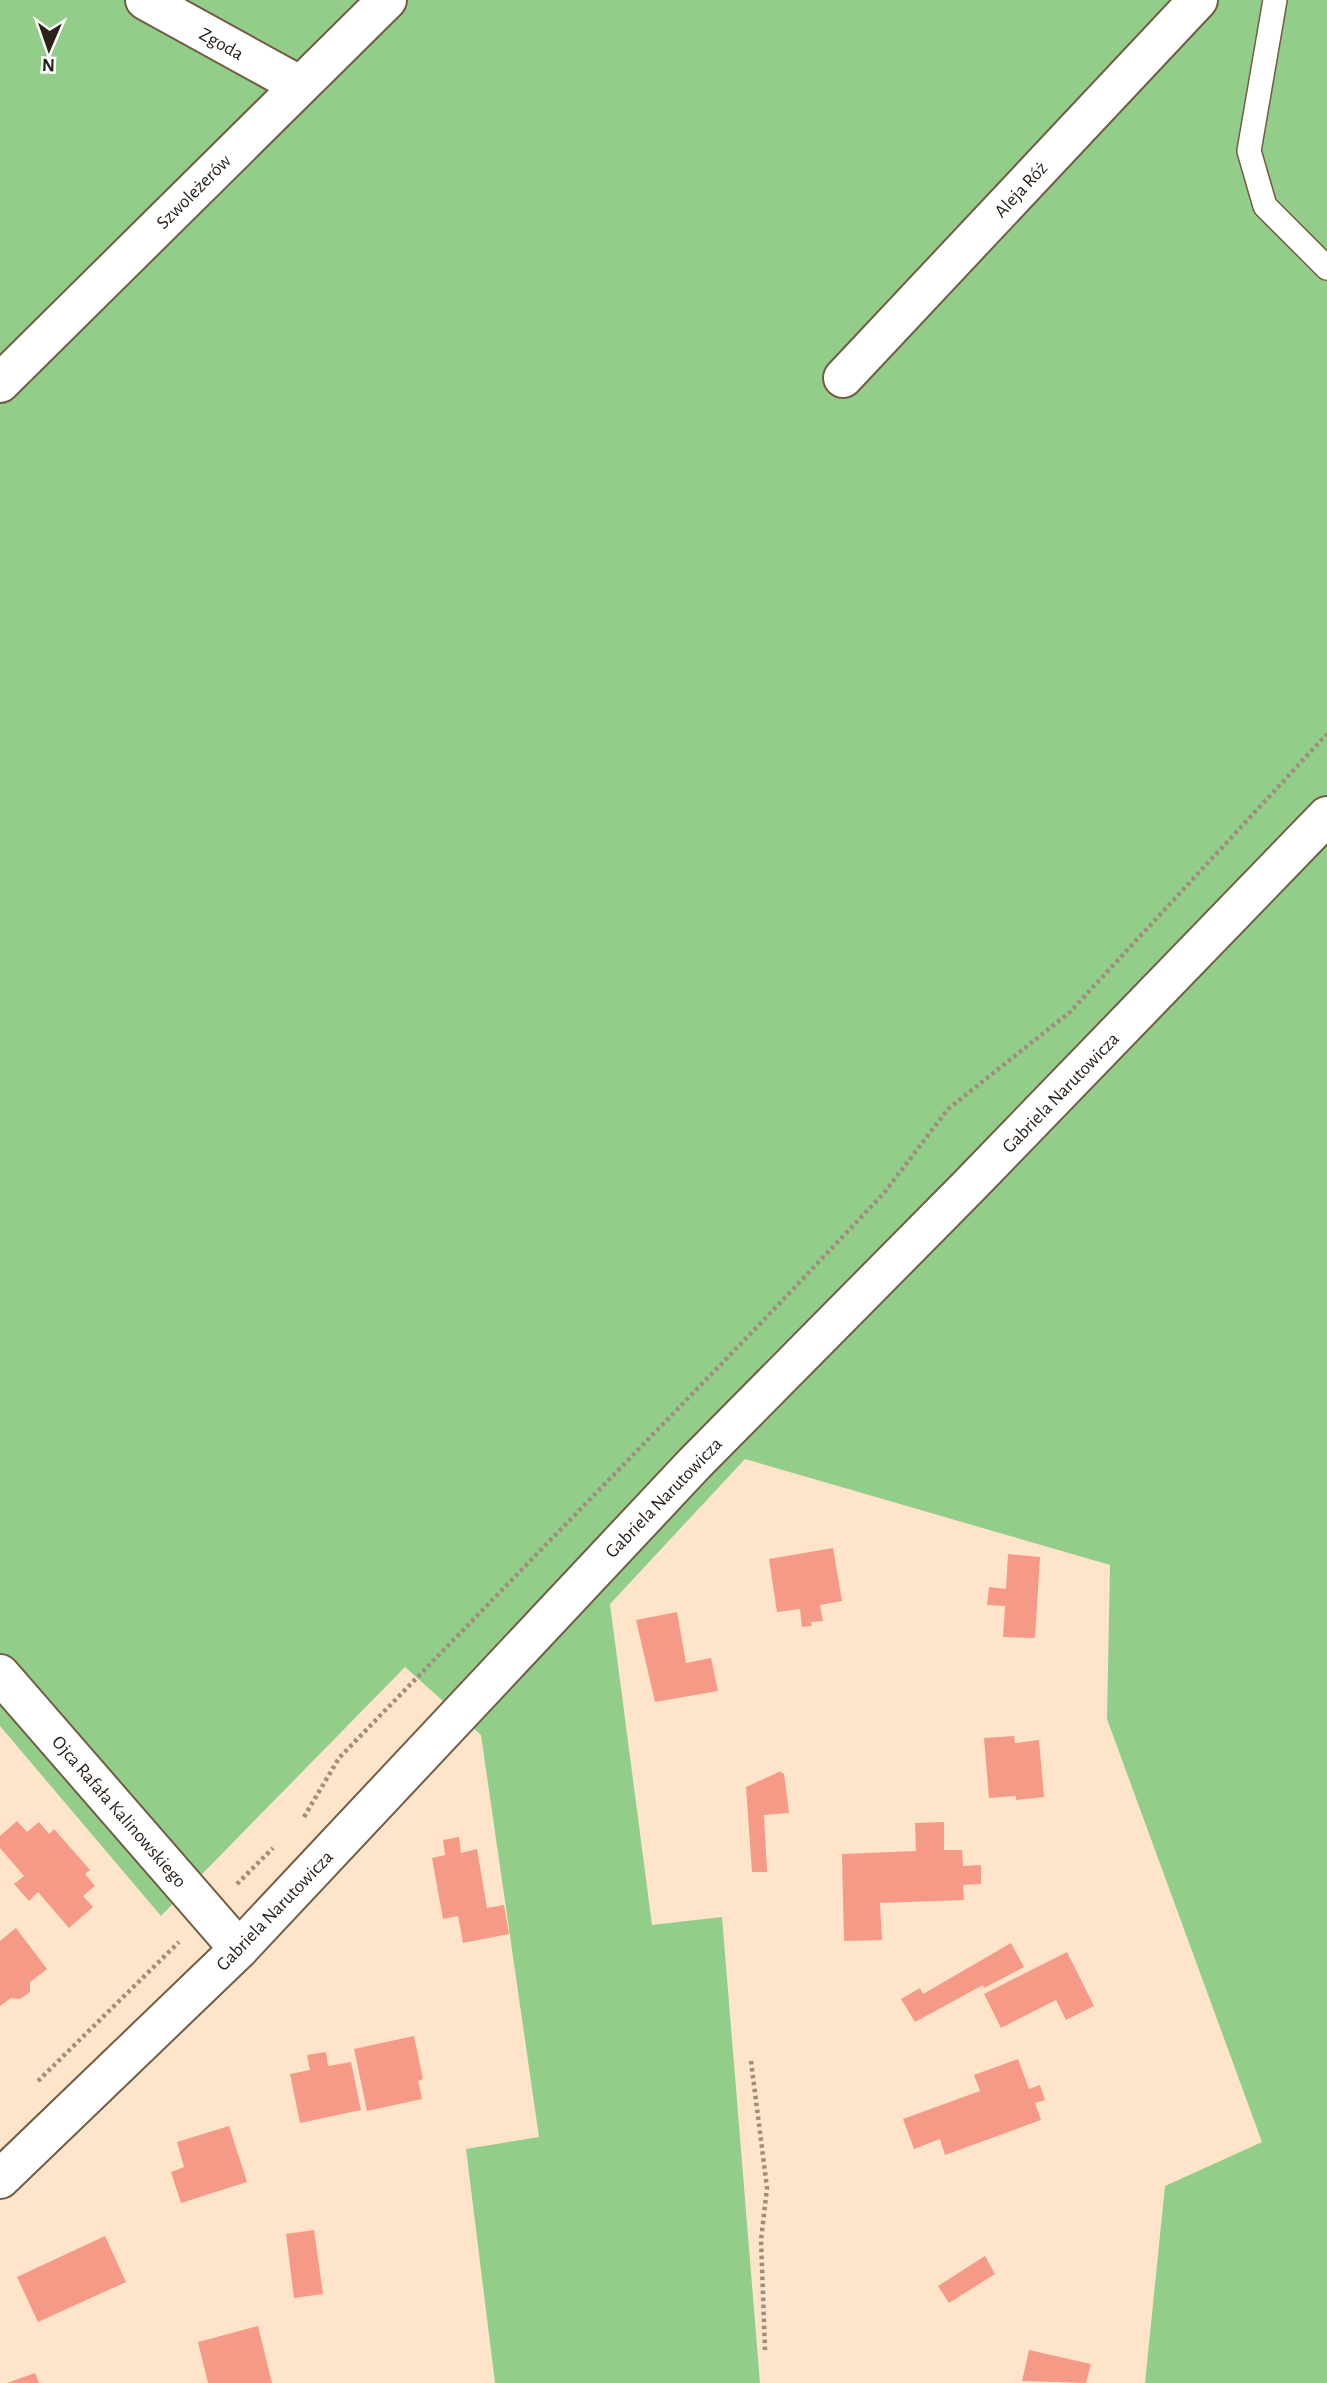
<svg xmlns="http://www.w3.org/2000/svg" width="1327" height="2383" font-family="'Alegreya Sans',sans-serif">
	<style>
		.forest { fill: #92ce89 }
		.building { fill: #f69a88 }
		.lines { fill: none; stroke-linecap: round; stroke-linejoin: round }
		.service-casing { stroke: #725c46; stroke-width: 26 }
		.minor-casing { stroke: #725c46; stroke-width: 42 }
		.tertiary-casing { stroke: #725c46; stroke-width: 42 }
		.path { stroke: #a08d7b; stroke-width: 4.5; stroke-dasharray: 3.5 3.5; stroke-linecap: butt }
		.service { stroke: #fff; stroke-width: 23 }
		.minor { stroke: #fff; stroke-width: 38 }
		.tertiary { stroke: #fff; stroke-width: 38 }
		.labels { text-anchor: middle; stroke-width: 7; stroke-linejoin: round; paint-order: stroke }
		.street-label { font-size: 19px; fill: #2a2118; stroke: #fff }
	</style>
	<rect width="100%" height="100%" fill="#fee4cb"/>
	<!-- forest -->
	<path class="forest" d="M0,0h1327v2383h-182l20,-197 97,-44 -155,-423 3,-154 -365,-106 -135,145 42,321 70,-8 38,466h-265l-29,-234 73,-12 -58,-402 -76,-68 -244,249 -161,-190z"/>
	<!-- building -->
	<g class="building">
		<path d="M833,1548l9,53 -22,4 3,16 -12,1 1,4 -10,1 -2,-18 -23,3 -8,-53z"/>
		<path d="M1008,1554l32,3 -5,81 -32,-1 2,-31 -18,-1 2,-18 17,2z"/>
		<path d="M677,1612l9,51 25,-5 7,33 -63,11 -19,-82z"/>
		<path d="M1014,1736l1,7 24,-3 5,57 -28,3v-4l-27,2 -5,-60z"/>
		<path d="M781,1771l1,3 2,-1 5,40 -25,2 3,57h-15l-6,-85z"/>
		<path d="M17,1821l10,11 12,-10 10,12 5,-5 36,41 -5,4 10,12 -12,10 10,11 -24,21 -31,-36 -9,9 -15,-17 10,-8 -24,-28v-12z"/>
		<path d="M944,1822v28h18l1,16 18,-1v19l-18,1 1,15 -84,3 2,37 -38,1 -2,-87 74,-3 -1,-28z"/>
		<path d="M459,1837l2,16 16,-4 10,59 17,-3 5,29 -46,9 -5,-27 -15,3 -11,-61 13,-3 -2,-15z"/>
		<path d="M16,1928l31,41 -17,13v10l-10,7 -9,-1 -11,8v-65z"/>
		<path d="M1011,1943l13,24 -40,21 -1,-3 -68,37 -14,-23 19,-11 3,6z"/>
		<path d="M1067,1952l27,54 -28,14 -10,-20 -55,28 -17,-34z"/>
		<path d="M414,2036l9,43 -5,2 4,18 -55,12 -13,-62z"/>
		<path d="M326,2052l2,14 23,-4 10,48 -61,13 -10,-49 20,-4 -3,-15z"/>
		<path d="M1018,2059l11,30 11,-4 5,15 -10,3 6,17 -96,35 -5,-16 -26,10 -11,-30 77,-28 -6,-16z"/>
		<path d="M229,2126l18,56 -66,21 -10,-31 13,-5 -7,-25z"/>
		<path d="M314,2230l9,64 -29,4 -8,-64z"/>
		<path d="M105,2236l21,46 -88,40 -21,-45z"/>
		<path d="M985,2256l10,18 -46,29 -11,-17z"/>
		<path d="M258,2326l14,57h-64l-10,-41z"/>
		<path d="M1029,2350l62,14 -5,19 -64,-2z"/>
		<path d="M35,2373l4,10h-32z"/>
	</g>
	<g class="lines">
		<!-- service casing -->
		<g class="service-casing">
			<path id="service" d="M1275,0l-26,151 16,55 62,62"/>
		</g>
		<!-- minor casing -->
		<g class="minor-casing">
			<g id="minor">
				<path d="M145,0l154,85"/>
				<path d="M843,378l355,-378"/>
				<path d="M0,383l387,-383"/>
				<path d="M0,1674l239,275"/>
			</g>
		</g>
		<!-- tertiary casing -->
		<g class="tertiary-casing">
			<path id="tertiary" d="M0,2179l239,-230 455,-485 274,-277 359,-371"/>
		</g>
		<!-- path -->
		<g class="path">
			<path d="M304,1817l35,-59 421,-434 124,-131 64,-84 122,-97 257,-278"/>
			<path d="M237,1884l36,-36"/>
			<path d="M751,2061l16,127 -6,52 4,110"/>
			<path d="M38,2081l141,-139"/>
		</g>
		<!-- service -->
		<use href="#service" class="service"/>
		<!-- minor -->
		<use href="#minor" class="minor"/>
		<!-- tertiary -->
		<use href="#tertiary" class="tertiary"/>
	</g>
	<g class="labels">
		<!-- street labels -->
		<g class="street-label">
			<text transform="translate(222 43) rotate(29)" y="7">Zgoda</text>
			<text transform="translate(1020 189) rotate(-47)" y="7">Aleja Róż</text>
			<text transform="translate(193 191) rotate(-45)" y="7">Szwoleżerów</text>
			<text transform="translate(1060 1092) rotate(-46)" y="7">Gabriela Narutowicza</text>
			<text transform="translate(663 1497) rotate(-46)" y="7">Gabriela Narutowicza</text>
			<text transform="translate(120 1811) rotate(49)" y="7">Ojca Rafała Kalinowskiego</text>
			<text transform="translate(274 1910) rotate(-46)" y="7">Gabriela Narutowicza</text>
		</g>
	</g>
	<!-- north arrow -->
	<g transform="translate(49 49) rotate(182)" stroke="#ffffff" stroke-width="5" paint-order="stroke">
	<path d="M0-5L12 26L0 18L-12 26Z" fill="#2a2118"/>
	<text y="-10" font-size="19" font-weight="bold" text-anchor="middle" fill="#2a2118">N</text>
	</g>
</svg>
